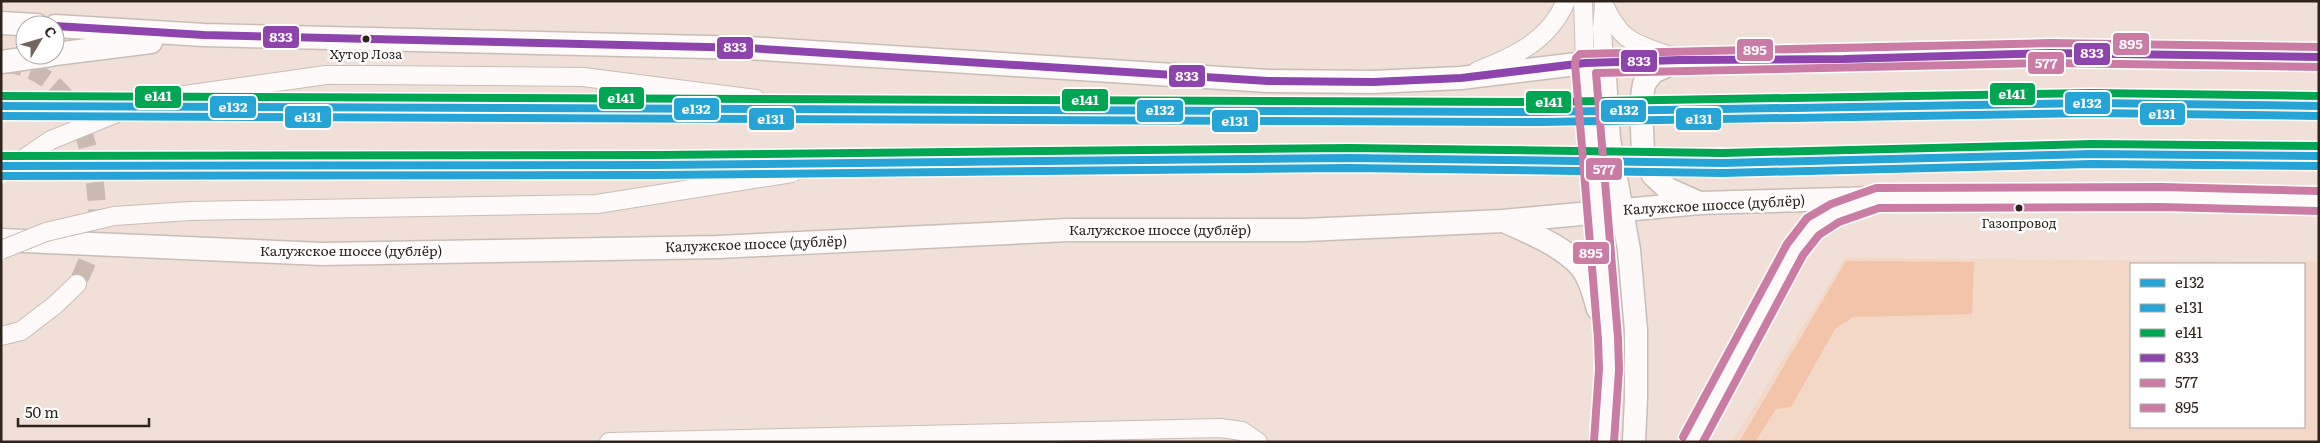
<svg xmlns="http://www.w3.org/2000/svg" width="2320" height="443" font-family="Literata,serif">
	<style>
		.built { fill: #f3d7c7; fill-rule: evenodd }
		.grass { fill: #f3c4aa }
		.lines { fill: none; stroke-linecap: round; stroke-linejoin: round }
		.minor-tunnel { stroke: #cabab2; stroke-width: 18; stroke-dasharray: 18 9; stroke-linecap: butt }
		.highway-tunnel { stroke: #cabab2; stroke-width: 26; stroke-dasharray: 26 13; stroke-linecap: butt }
		.minor-casing { stroke: #cabdb6; stroke-width: 20 }
		.major-casing { stroke: #cabdb6; stroke-width: 25 }
		.highway-casing { stroke: #cabdb6; stroke-width: 29 }
		.minor { stroke: #fdfaf9; stroke-width: 18 }
		.major { stroke: #fdfaf9; stroke-width: 22 }
		.highway { stroke: #fdfaf9; stroke-width: 26 }
		.minor-bridge-casing { stroke: #cabdb6; stroke-width: 20; stroke-linecap: butt }
		.minor-bridge { stroke: #fdfaf9; stroke-width: 18 }
		.bus-1-casing { stroke: #fff; stroke-width: 11 }
		.bus-2-casing { stroke: #fff; stroke-width: 11 }
		.bus-3-casing { stroke: #fff; stroke-width: 11 }
		.bus-4-casing { stroke: #fff; stroke-width: 11 }
		.bus-5-casing { stroke: #fff; stroke-width: 11 }
		.bus-6-casing { stroke: #fff; stroke-width: 11 }
		.bus-1 { stroke: #26a4d6; stroke-width: 8 }
		.bus-2 { stroke: #26a4d6; stroke-width: 8 }
		.bus-3 { stroke: #00a651; stroke-width: 8 }
		.bus-4 { stroke: #8e44ad; stroke-width: 8 }
		.bus-5 { stroke: #cb7ca5; stroke-width: 8 }
		.bus-6 { stroke: #cb7ca5; stroke-width: 8 }
		.bus-dot { fill: #2f241d; stroke: #fff; stroke-width: 2 }
		.labels { text-anchor: middle; stroke-width: 5; stroke-linejoin: round; paint-order: stroke }
		.bus-label { font-size: 13px; fill: #2f241d; stroke: #fff }
		.street-label { font-size: 14px; fill: #2f241d; stroke: #fff }
		.line-badge { stroke: #fff; stroke-width: 2 }
		.badge-label { font-size: 14px; text-anchor: middle; font-weight: bold; fill: #fff }
	</style>
	<rect width="100%" height="100%" fill="#f1e0d7"/>
	<!-- built -->
	<path class="built" d="M1845,258l474,4v180h-587zM2131,264h173v163h-173z"/>
	<!-- grass -->
	<path class="grass" d="M1846,261l128,1 -2,52 -119,3 -18,12 -44,78 -15,2 -21,33h-16z"/>
	<g class="lines">
		<!-- minor-tunnel -->
		<path class="minor-tunnel" d="M5,64c26,1 52,18 66,41 17,27 28,85 26,118 -1,21 -11,42 -20,61"/>
		<!-- highway-tunnel -->
		<g class="highway-tunnel">
			<path d="M1541,112l182,-2"/>
			<path d="M1540,161l183,2"/>
		</g>
		<!-- minor casing -->
		<g class="minor-casing">
			<g id="minor">
				<path d="M1583,1l2,62"/>
				<path d="M1604,4l-2,24 2,34"/>
				<path d="M1604,5c19,40 32,38 71,53"/>
				<path d="M1477,71c38,-15 72,-30 89,-70"/>
				<path d="M372,75l211,2 173,22"/>
				<path d="M190,211l407,-7 195,-31"/>
				<path d="M1,336l20,-5 34,-26 22,-21"/>
				<path d="M609,442l611,-14 22,3 16,11"/>
			</g>
		</g>
		<!-- major casing -->
		<g class="major-casing">
			<g id="major">
				<path d="M1,23l36,2"/>
				<path d="M55,26l149,9 544,13 520,33 105,1 88,-4 124,-15 95,-3 164,-1 207,-6 268,4"/>
				<path d="M55,54l96,-12"/>
				<path d="M1,62l50,-7"/>
				<path d="M1604,62l5,77 20,111 7,80v68l-2,44"/>
				<path d="M1675,62l-22,10 -9,12 -3,19 2,51 10,21 15,14 29,13"/>
				<path d="M1585,63l19,211 4,65 1,30 -5,73"/>
				<path d="M1504,221c25,12 58,24 77,46 9,11 13,28 17,42"/>
				<path d="M1,240l321,14 396,-7 350,-17h237l198,-9 197,-18 177,-5 285,-1 157,4"/>
				<path d="M1692,442l103,-192 17,-23 23,-14 25,-9"/>
			</g>
		</g>
		<!-- highway casing -->
		<g class="highway-casing">
			<g id="highway">
				<path d="M1,106l1540,6"/>
				<path d="M1723,110l369,-7 227,3"/>
				<path d="M1723,163l369,-9 227,2"/>
				<path d="M1,166l655,-1 693,-7 191,3"/>
			</g>
		</g>
		<!-- minor -->
		<use href="#minor" class="minor"/>
		<!-- major -->
		<use href="#major" class="major"/>
		<!-- highway -->
		<use href="#highway" class="highway"/>
		<!-- minor-bridge casing -->
		<g class="minor-bridge-casing">
			<g id="minor-bridge">
				<path d="M1,174l50,-34 98,-40 177,-25h46"/>
				<path d="M1,250l45,-18 68,-16 76,-5"/>
			</g>
		</g>
		<!-- minor-bridge -->
		<use href="#minor-bridge" class="minor-bridge"/>
		<!-- bus-1 casing -->
		<g class="bus-1-casing">
			<g id="bus-1">
				<path d="M1,106l1540,6 551,-9 227,3"/>
				<path d="M1,166l655,-1 693,-7 374,5 369,-9 227,2"/>
			</g>
		</g>
		<!-- bus-2 casing -->
		<g class="bus-2-casing">
			<g id="bus-2">
				<path d="M1,116l1540,6 551,-9 227,3"/>
				<path d="M1,176l655,-1 693,-7 374,5 369,-9 227,2"/>
			</g>
		</g>
		<!-- bus-3 casing -->
		<g class="bus-3-casing">
			<g id="bus-3">
				<path d="M1,96l1540,6 551,-9 227,3"/>
				<path d="M1,156l655,-1 693,-7 374,5 369,-9 227,2"/>
			</g>
		</g>
		<!-- bus-4 casing -->
		<g class="bus-4-casing">
			<path id="bus-4" d="M55,26l149,9 544,13 520,33 105,1 88,-4 124,-15 95,-3 164,-1 207,-6 268,4"/>
		</g>
		<!-- bus-5 casing -->
		<g class="bus-5-casing">
			<g id="bus-5">
				<path d="M1614,442l5,-72 -1,-32 -22,-265 455,-10 268,4"/>
				<path d="M1703,442l100,-187 16,-20 20,-13 40,-14 283,-1 157,4"/>
			</g>
		</g>
		<!-- bus-6 casing -->
		<g class="bus-6-casing">
			<g id="bus-6">
				<path d="M1683,437l104,-193 20,-26 24,-14 45,-16 286,-1 157,4"/>
				<path d="M1594,441l5,-72 -1,-30 -23,-275 1,-6 4,-4 471,-11 268,4"/>
			</g>
		</g>
		<!-- bus-1 -->
		<use href="#bus-1" class="bus-1"/>
		<!-- bus-2 -->
		<use href="#bus-2" class="bus-2"/>
		<!-- bus-3 -->
		<use href="#bus-3" class="bus-3"/>
		<!-- bus-4 -->
		<use href="#bus-4" class="bus-4"/>
		<!-- bus-5 -->
		<use href="#bus-5" class="bus-5"/>
		<!-- bus-6 -->
		<use href="#bus-6" class="bus-6"/>
	</g>
	<!-- markers -->
	<g class="bus-dot">
		<circle cx="366" cy="39" r="4.5"/>
		<circle cx="2019" cy="208" r="4.5"/>
	</g>
	<g class="labels">
		<!-- bus labels -->
		<g class="bus-label">
			<text x="366" y="59">Хутор Лоза</text>
			<text x="2019" y="228">Газопровод</text>
		</g>
		<!-- street labels -->
		<g class="street-label">
			<text transform="translate(1714 205) rotate(-3)" y="5">Калужское шоссе (дублёр)</text>
			<text x="1160" y="235">Калужское шоссе (дублёр)</text>
			<text transform="translate(756 244) rotate(-2)" y="5">Калужское шоссе (дублёр)</text>
			<text x="351" y="256">Калужское шоссе (дублёр)</text>
		</g>
	</g>
	<g class="line-badge">
		<rect x="262" y="25" width="38" height="24" rx="5" fill="#8e44ad"/>
		<rect x="2112" y="32" width="38" height="24" rx="5" fill="#cb7ca5"/>
		<rect x="716" y="36" width="38" height="24" rx="5" fill="#8e44ad"/>
		<rect x="1736" y="38" width="38" height="24" rx="5" fill="#cb7ca5"/>
		<rect x="2073" y="42" width="38" height="24" rx="5" fill="#8e44ad"/>
		<rect x="1620" y="49" width="38" height="24" rx="5" fill="#8e44ad"/>
		<rect x="2027" y="51" width="38" height="24" rx="5" fill="#cb7ca5"/>
		<rect x="1168" y="64" width="38" height="24" rx="5" fill="#8e44ad"/>
		<rect x="1989" y="82" width="47" height="24" rx="5" fill="#00a651"/>
		<rect x="134" y="85" width="48" height="24" rx="5" fill="#00a651"/>
		<rect x="598" y="86" width="47" height="24" rx="5" fill="#00a651"/>
		<rect x="1061" y="88" width="48" height="24" rx="5" fill="#00a651"/>
		<rect x="1525" y="90" width="47" height="24" rx="5" fill="#00a651"/>
		<rect x="2064" y="91" width="47" height="24" rx="5" fill="#26a4d6"/>
		<rect x="209" y="95" width="48" height="24" rx="5" fill="#26a4d6"/>
		<rect x="673" y="97" width="47" height="24" rx="5" fill="#26a4d6"/>
		<rect x="1136" y="99" width="48" height="24" rx="5" fill="#26a4d6"/>
		<rect x="1600" y="99" width="47" height="24" rx="5" fill="#26a4d6"/>
		<rect x="2139" y="102" width="47" height="24" rx="5" fill="#26a4d6"/>
		<rect x="284" y="105" width="48" height="24" rx="5" fill="#26a4d6"/>
		<rect x="748" y="107" width="47" height="24" rx="5" fill="#26a4d6"/>
		<rect x="1675" y="107" width="47" height="24" rx="5" fill="#26a4d6"/>
		<rect x="1211" y="109" width="48" height="24" rx="5" fill="#26a4d6"/>
		<rect x="1585" y="157" width="38" height="24" rx="5" fill="#cb7ca5"/>
		<rect x="1572" y="241" width="38" height="24" rx="5" fill="#cb7ca5"/>
	</g>
	<g class="badge-label">
		<text x="281" y="42">833</text>
		<text x="2131" y="49">895</text>
		<text x="735" y="52">833</text>
		<text x="1755" y="55">895</text>
		<text x="2092" y="58">833</text>
		<text x="1639" y="66">833</text>
		<text x="2046" y="68">577</text>
		<text x="1187" y="81">833</text>
		<text x="2012" y="99">е141</text>
		<text x="158" y="101">е141</text>
		<text x="621" y="103">е141</text>
		<text x="1085" y="105">е141</text>
		<text x="1549" y="107">е141</text>
		<text x="2087" y="108">е132</text>
		<text x="233" y="112">е132</text>
		<text x="696" y="114">е132</text>
		<text x="1160" y="115">е132</text>
		<text x="1624" y="115">е132</text>
		<text x="2162" y="119">е131</text>
		<text x="308" y="122">е131</text>
		<text x="771" y="124">е131</text>
		<text x="1699" y="124">е131</text>
		<text x="1235" y="126">е131</text>
		<text x="1604" y="174">577</text>
		<text x="1591" y="258">895</text>
	</g>
	<!-- border -->
	<rect width="2320" height="443" fill="none" stroke="#2f241d" stroke-width="5"/>
	<!-- legend -->
	<rect x="2130" y="263" width="175" height="165" fill="#ffffff" stroke="#aca7a5"/>
	<rect x="2140" y="279" width="25" height="8" fill="#26a4d6" stroke="#aca7a5"/>
	<text x="2175" y="288" font-size="15" fill="#2f241d">е132</text>
	<rect x="2140" y="304" width="25" height="8" fill="#26a4d6" stroke="#aca7a5"/>
	<text x="2175" y="313" font-size="15" fill="#2f241d">е131</text>
	<rect x="2140" y="329" width="25" height="8" fill="#00a651" stroke="#aca7a5"/>
	<text x="2175" y="338" font-size="15" fill="#2f241d">е141</text>
	<rect x="2140" y="354" width="25" height="8" fill="#8e44ad" stroke="#aca7a5"/>
	<text x="2175" y="363" font-size="15" fill="#2f241d">833</text>
	<rect x="2140" y="379" width="25" height="8" fill="#cb7ca5" stroke="#aca7a5"/>
	<text x="2175" y="388" font-size="15" fill="#2f241d">577</text>
	<rect x="2140" y="404" width="25" height="8" fill="#cb7ca5" stroke="#aca7a5"/>
	<text x="2175" y="413" font-size="15" fill="#2f241d">895</text>
	<!-- north arrow -->
	<g transform="translate(40 40) rotate(52)"><circle r="24" fill="#ffffff" stroke="#aca7a5"/>
	<path d="M0-4L9 19L0 12L-9 19Z" fill="#73665e"/>
	<text y="-8" font-size="14" font-weight="bold" text-anchor="middle" fill="#2f241d">С</text>
	</g>
	<!-- scale -->
	<path d="M18 418v8h131v-8" fill="none" stroke="#2f241d" stroke-width="2.5"/>
	<text x="25" y="418" font-size="15" fill="#2f241d" stroke="#ffffff" stroke-width="4" paint-order="stroke">50 m</text>
</svg>
